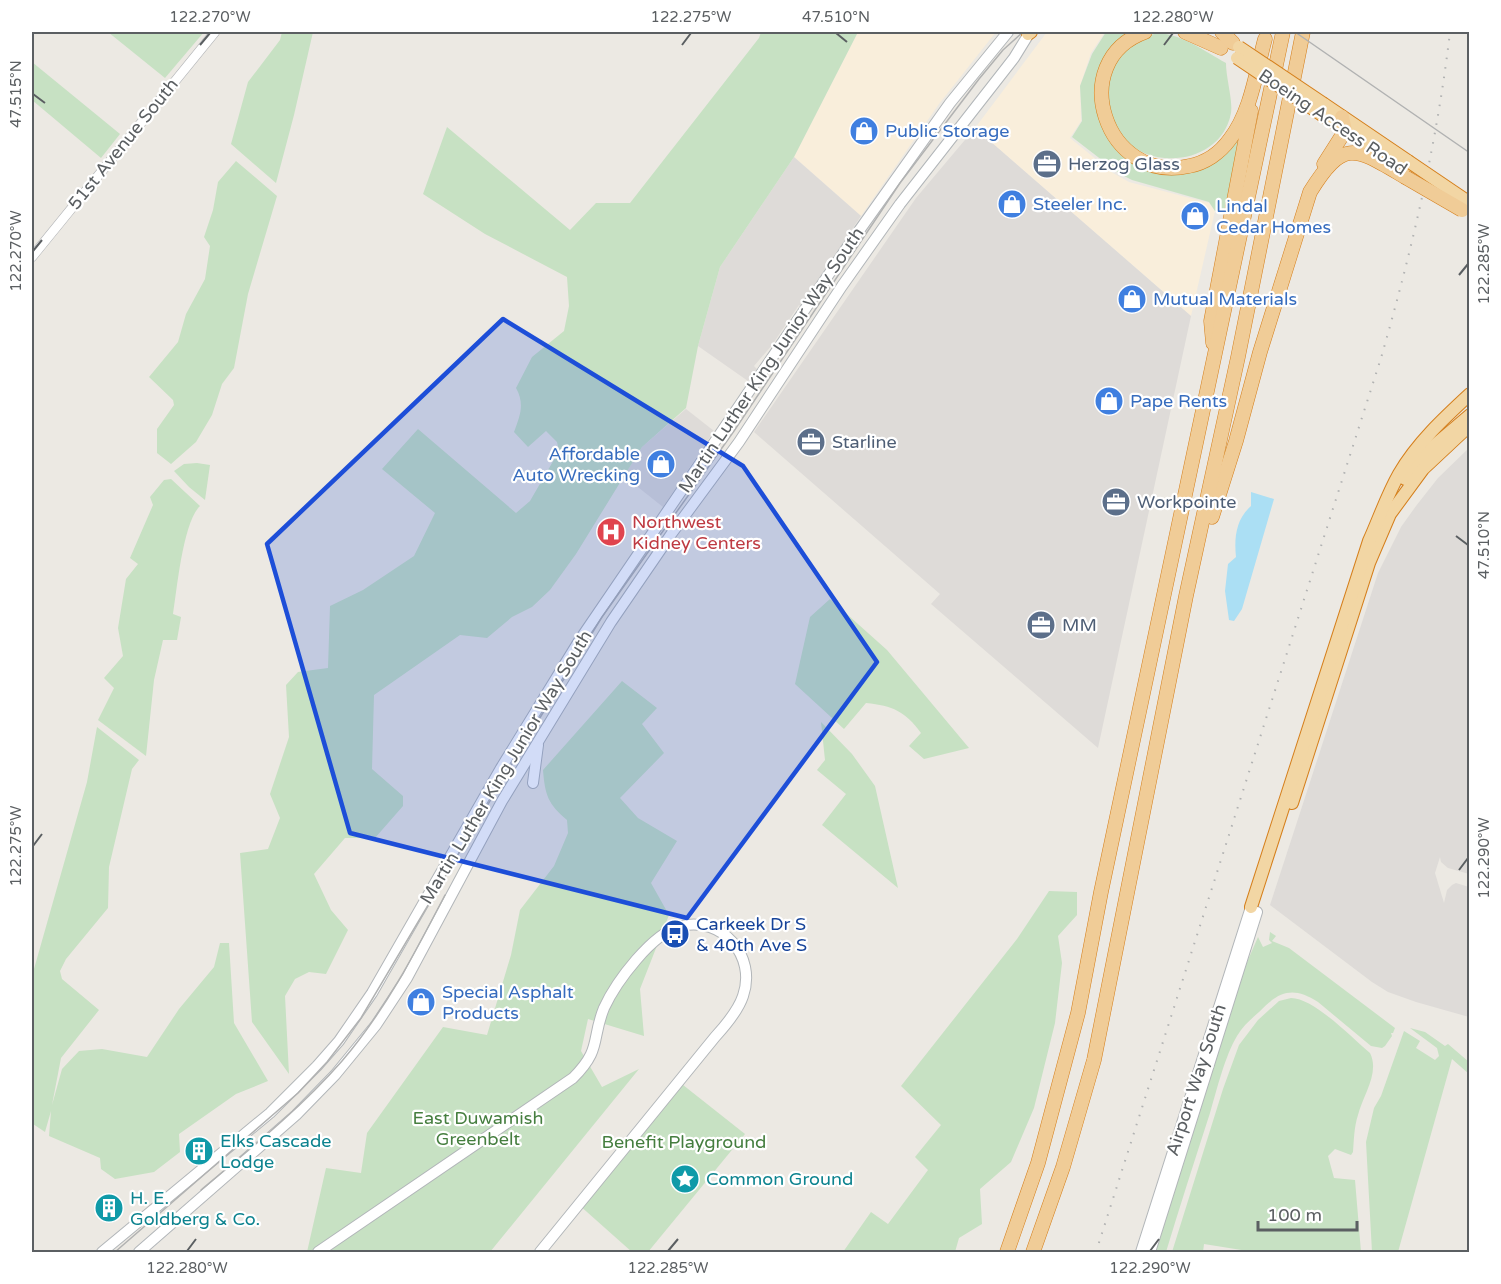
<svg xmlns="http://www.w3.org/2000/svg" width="1501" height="1284" font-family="'Varela Round',sans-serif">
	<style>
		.commercial { fill: #f9eedb }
		.industrial { fill: #dedbd8 }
		.green { fill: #c7e1c3 }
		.water { fill: #abdff4 }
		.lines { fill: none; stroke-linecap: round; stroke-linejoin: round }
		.tertiary-casing { stroke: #b4b6b9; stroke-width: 10 }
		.secondary-casing { stroke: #b2b6b9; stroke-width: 12 }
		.trunk-casing { stroke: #d57f1b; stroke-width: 14 }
		.motorway-casing { stroke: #d57f1b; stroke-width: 15 }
		.tertiary { stroke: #fff; stroke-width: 9 }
		.secondary { stroke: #fff; stroke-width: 10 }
		.trunk { stroke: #f2d6a4; stroke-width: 12 }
		.motorway { stroke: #f0cc97; stroke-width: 14 }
		.tram { stroke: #b1b2b2; stroke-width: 1.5 }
		.rail { stroke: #b1b2b2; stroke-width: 2; stroke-dasharray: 1.5 8; stroke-linecap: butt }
		.trunk-bridge-casing { stroke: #d57f1b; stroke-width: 14; stroke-linecap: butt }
		.motorway-bridge-casing { stroke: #d57f1b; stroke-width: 15; stroke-linecap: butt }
		.trunk-bridge { stroke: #f2d6a4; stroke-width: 12 }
		.motorway-bridge { stroke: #f0cc97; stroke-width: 14 }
		.marked { fill: #1d4ed8; fill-opacity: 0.2; stroke: #1d4ed8; stroke-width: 4.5; stroke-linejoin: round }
		.ticks { fill: none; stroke: #5b5f62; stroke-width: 2 }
		.labels { text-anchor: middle; stroke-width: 4.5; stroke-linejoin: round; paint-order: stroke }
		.street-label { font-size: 18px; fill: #5b5f62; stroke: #fff }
		.shop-label { font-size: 18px; fill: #366cbe; stroke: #fff; text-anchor: start }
		.service-label { font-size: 18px; fill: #4e5e75; stroke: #fff; text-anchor: start }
		.health-label { font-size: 18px; fill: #be3a42; stroke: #fff; text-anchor: start }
		.transit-label { font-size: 18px; fill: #164399; stroke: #fff; text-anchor: start }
		.park-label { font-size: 18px; fill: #457e3f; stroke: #fff }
		.culture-label { font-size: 18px; fill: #0d838f; stroke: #fff; text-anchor: start }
		.neatline { fill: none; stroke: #5b5f62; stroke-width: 2 }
		.ticks-label { font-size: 15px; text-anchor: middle; fill: #5b5f62 }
	</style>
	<rect width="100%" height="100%" fill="#ece9e3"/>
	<!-- commercial -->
	<g class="commercial">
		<path d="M858,32h138l-57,72 -78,112 -67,-59z"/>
		<path d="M1047,32h58l-14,21 -11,33 1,35 -11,17 43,35 16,9 80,21 6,8 -24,105 -216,-188z"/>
	</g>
	<!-- industrial -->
	<g class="industrial">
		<path d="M975,128l216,188 -93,432 -167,-144 9,-10 -186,-162 162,-234z"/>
		<path d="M794,157l67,59 -61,90 -1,-1 -27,40 -18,21 3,3 -9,12 -50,-35 22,-79z"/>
		<path d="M686,409l28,22 -51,76 -39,-31 18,-29z"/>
		<path d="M1469,448v426l-21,-6 -7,-6 -1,-5 -5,16 9,30 3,-13 5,-5 4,-2 13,4v130l-53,-15 -28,-10 -16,-10 -102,-77 108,-332 23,-46 15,-21 22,-28z"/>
	</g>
	<!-- green -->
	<g class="green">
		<path d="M108,32h96l-39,46z"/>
		<path d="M282,32h31l-19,83 -18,68 -45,-39 17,-62 32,-42z"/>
		<path d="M761,32h97l-64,125 -74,110 -22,79 -12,62 -44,39 -66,107 -26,36 -18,17 -20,10 -25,21 -27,-3 -86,60 -2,74 31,27v10l-28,32h-30l-31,36 17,36 17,20 -22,44 -17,-2 -14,7 -10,17 4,78 -37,-52 -12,-169 28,-4 12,-31 -10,-24 19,-57 -3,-52 12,-13 30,-4 2,-62 33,-16 51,-34 21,-43 -53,-44 36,-40 98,84 14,-12 29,-50 -2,-9 -11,-11 -18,16 -14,-15c6,-16 11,-28 2,-44l16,-31 32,-26 5,-25 -2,-29 -82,-43 -62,-40 24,-67 123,103 26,-27h34l129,-165z"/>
		<path d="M1106,32h22l-17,19 -8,14 9,76 68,29 60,-34 -13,76 -12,-1 -6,-9 -77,-22 -12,-6 -48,-37 10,-16 -2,-35 12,-32z"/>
		<path d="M1158,33c26,2 46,18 68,30 0,15 7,38 5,50 -10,55 -93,61 -117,12 -2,-5 -2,-12 -4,-18 -3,-15 -3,-25 4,-39 2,-5 4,-13 7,-17 9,-9 25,-15 37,-18z"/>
		<path d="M32,62l88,72 -19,24 -69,-58z"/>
		<path d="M236,161l41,35 -29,98 -14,74 -12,16 -10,31 -16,27 -25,22 -14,-11v-24l17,-24 -1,-5 -24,-23 29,-35 8,-28 19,-35 5,-33 -6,-9 9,-27 5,-28z"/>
		<path d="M197,463l13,2 -5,35 -16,-13 -15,-16 10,-7z"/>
		<path d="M171,479l29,27c-17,16 -23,83 -27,108l8,3 -4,23h-14l-9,40 -8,76 -48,-36 16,-32 -10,-10 19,-22 -5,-28 8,-49 12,-15 -8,-6 23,-53 -3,-8 14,-17z"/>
		<path d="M830,599l57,51 82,98 -45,11 -15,-13 12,-13c-16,-22 -28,-27 -55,-30l-22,26 -49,-45 15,-67z"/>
		<path d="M622,681l35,27 -15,16 22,29 -44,45 18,20 39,23 -26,42 18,32 -29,74 4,47 -56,-17 -7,32 21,36 37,-18 -149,183h-183l19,-84 35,5 6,-40 76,-106 44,8 24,-80 9,-45 34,-44 14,-33 -1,-13c-19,-16 -22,-25 -24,-50z"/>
		<path d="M821,722l31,32 23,32 23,102 -76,-63 24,-31 -29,-24 8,-10z"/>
		<path d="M97,727l42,33 -7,9 -23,98 -1,41 -42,51 -6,12 2,8 37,31 -38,48 -9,47 10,-36 17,-18 23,-2 45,8 32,-48 35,-42 6,-24h9l5,80 34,58 -32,13 -57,40 1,18 -26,20 -39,7 -14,-10 -1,-11 -51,-22 2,-25 -6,21 -12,-8 -1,-16v-132l55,-194z"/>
		<path d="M1049,891l28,1v23l-19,21 4,27 -7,60 -21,85 -23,54 -31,27 2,35 -23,14 -4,14h-112l28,-40 17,12 40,-54 -13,-13 26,-32 -40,-39 116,-147z"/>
		<path d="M1270,932l6,4 -4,5 17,7 106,80 -2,5h-2l1,3 -7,10 -3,2 -11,-2 -53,-44c-25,-16 -39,-11 -59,10 -8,7 -16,14 -22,24 -12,20 -20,53 -27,77 -15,46 -30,93 -44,139h-11l89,-283 14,-32 5,10 9,-4 -3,-3z"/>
		<path d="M1291,998c23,0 61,40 79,55 10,20 -7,42 -12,62 -4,12 -4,25 -5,37l-2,3 -16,-6 -7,7 6,22 21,2 6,72h-107l-50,-8 -1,8h-31l51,-163 16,-44 19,-25 21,-19z"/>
		<path d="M1410,1028l15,4 20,14 3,-2 21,18v12l-17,-15 -54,193h-26l-6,-110 8,-34 7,-12 23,-65 16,10 -4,7 19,12 4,-4 -2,-8z"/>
		<path d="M678,1081l67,53 -97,118h-16l-54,-48z"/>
	</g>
	<!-- water -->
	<path class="water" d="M1251,492l23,7 -32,110 -8,12 -5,-1 -4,-29 3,-27 8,-7c-2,-19 0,-38 15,-51z"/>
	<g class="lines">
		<!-- tertiary casing -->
		<g class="tertiary-casing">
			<path id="tertiary" d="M32,257l183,-225"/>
		</g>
		<!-- secondary casing -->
		<g class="secondary-casing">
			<g id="secondary">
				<path d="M533,783l5,-38"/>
				<path d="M102,1252l168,-139 47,-47 22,-25 33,-48 129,-225 78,-127 267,-392 104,-146 58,-71"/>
				<path d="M139,1252l157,-137 39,-40 41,-50 31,-47 95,-177 109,-179 61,-89 67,-91 103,-156 58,-82 114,-146 16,-26"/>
				<path d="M318,1252l255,-174c29,-29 18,-38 31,-70 12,-26 48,-75 77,-82 41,-10 76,30 62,70 -5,15 -17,29 -28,41l-175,215"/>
				<path d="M1141,1252l110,-345"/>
				<path d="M1150,1252l107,-340"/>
			</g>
		</g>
		<!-- trunk casing -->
		<g class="trunk-casing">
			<g id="trunk">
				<path d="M1028,34l3,-2"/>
				<path d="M1324,104l84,57"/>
				<path d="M1322,115l84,55"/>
				<path d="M1405,479l25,-30 40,-34"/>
				<path d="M1292,803l77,-240 21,-49 33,-45 47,-44"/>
				<path d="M1251,907l118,-366c10,-22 18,-46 30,-67 18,-31 45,-56 71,-80"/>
			</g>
		</g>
		<!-- motorway casing -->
		<g class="motorway-casing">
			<g id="motorway">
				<path d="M1145,32c-80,29 -40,153 44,134 16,-3 31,-13 41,-27 21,-27 26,-67 35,-100"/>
				<path d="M1185,32l36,16"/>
				<path d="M1222,32l11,11"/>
				<path d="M1324,164l21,-33 -3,-14"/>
				<path d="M1213,343l-2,-22 40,-210"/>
				<path d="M1212,517l24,-76 24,-89 50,-160c34,-55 46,-44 95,-15"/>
				<path d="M1007,1252l31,-89 40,-150 23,-121 182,-860"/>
				<path d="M1033,1252l30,-85 31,-107 92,-464 52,-239 65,-325"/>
			</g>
		</g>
		<!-- tertiary -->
		<use href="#tertiary" class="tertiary"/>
		<!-- secondary -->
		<use href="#secondary" class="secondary"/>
		<!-- trunk -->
		<use href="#trunk" class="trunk"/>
		<!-- motorway -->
		<use href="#motorway" class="motorway"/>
		<!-- tram -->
		<g class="tram">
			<path d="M1295,32l175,121"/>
			<path d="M201,1190c49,-41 99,-81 141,-129 43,-50 73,-108 103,-166"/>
			<path d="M115,1252l183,-159 29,-31 34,-44 164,-276 77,-125 132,-186 166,-248 79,-104 24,-29 20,-18"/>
		</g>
		<!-- rail -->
		<path class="rail" d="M1096,1252l285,-894c31,-108 56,-215 69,-326"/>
		<!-- trunk-bridge casing -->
		<g class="trunk-bridge-casing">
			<g id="trunk-bridge">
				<path d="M1239,47l85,57"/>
				<path d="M1237,58l85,57"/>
				<path d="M1408,161l62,42"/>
			</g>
		</g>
		<!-- motorway-bridge casing -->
		<g class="motorway-bridge-casing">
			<path id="motorway-bridge" d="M1405,177l57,33"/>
		</g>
		<!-- trunk-bridge -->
		<use href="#trunk-bridge" class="trunk-bridge"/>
		<!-- motorway-bridge -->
		<use href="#motorway-bridge" class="motorway-bridge"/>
	</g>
	<!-- marked area -->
	<path class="marked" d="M503,319l240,147 134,196 -190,256 -337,-85 -83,-289z"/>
	<!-- ticks -->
	<path class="ticks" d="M836,33l11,9M200,45l10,-12M682,45l9,-12M1164,45l9,-12M33,94l12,9M33,251l9,-11M1459,275l9,-11M1456,536l12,9M33,846l9,-12M1459,870l9,-12M187,1251l9,-12M668,1251l10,-12M1150,1251l9,-12"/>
	<!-- icons -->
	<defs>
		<g id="shop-disc" transform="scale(1.5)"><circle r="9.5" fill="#3f7fe0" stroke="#fff"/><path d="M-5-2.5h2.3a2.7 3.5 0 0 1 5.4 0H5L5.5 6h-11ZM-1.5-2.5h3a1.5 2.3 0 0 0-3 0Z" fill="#fff"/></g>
		<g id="office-disc" transform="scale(1.5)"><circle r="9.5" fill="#5c6f8a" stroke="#fff"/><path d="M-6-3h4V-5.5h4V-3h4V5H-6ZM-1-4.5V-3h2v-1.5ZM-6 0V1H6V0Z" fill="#fff"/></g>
		<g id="hospital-disc" transform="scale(1.5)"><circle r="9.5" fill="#e0444e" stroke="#fff"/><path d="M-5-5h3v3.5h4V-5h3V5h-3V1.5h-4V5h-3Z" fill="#fff"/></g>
		<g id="bus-disc" transform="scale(1.5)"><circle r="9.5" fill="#1a4fb4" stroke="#fff"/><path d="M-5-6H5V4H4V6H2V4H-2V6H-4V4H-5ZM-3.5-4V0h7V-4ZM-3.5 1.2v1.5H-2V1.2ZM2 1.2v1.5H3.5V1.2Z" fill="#fff"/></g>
		<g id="building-disc" transform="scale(1.5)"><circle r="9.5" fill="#0f9aa8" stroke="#fff"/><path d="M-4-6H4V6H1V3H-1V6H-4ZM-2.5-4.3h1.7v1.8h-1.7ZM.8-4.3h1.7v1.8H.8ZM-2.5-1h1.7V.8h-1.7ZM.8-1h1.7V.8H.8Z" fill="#fff"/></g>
		<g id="sight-disc" transform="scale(1.5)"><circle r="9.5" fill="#0f9aa8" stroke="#fff"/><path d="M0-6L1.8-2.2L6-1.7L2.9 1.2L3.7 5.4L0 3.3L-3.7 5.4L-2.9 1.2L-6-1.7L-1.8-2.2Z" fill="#fff"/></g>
	</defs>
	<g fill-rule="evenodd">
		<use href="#shop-disc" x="864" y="131"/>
		<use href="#office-disc" x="1047" y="164"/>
		<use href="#shop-disc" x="1012" y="204"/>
		<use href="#shop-disc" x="1195" y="216"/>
		<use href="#shop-disc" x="1132" y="299"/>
		<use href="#shop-disc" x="1109" y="401"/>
		<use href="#office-disc" x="811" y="442"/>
		<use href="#shop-disc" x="661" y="464"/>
		<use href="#office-disc" x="1116" y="502"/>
		<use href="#hospital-disc" x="611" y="532"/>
		<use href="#office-disc" x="1041" y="625"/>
		<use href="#bus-disc" x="675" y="934"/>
		<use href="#shop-disc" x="421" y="1002"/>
		<use href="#building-disc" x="199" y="1151"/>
		<use href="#sight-disc" x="685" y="1179"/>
		<use href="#building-disc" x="109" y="1208"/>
	</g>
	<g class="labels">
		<!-- street labels -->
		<g class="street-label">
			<text transform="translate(1333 122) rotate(34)" y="6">Boeing Access Road</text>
			<text transform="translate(123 144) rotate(-51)" y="6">51st Avenue South</text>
			<text transform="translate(771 360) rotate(-56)" y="6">Martin Luther King Junior Way South</text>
			<text transform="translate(506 767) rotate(-59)" y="6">Martin Luther King Junior Way South</text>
			<text transform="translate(1196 1080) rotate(-72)" y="6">Airport Way South</text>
		</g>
		<!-- shop labels -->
		<g class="shop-label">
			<text x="885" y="137">Public Storage</text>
			<text x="1033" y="210">Steeler Inc.</text>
			<text x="1216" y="212">Lindal<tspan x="1216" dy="21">Cedar Homes</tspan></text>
			<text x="1153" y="305">Mutual Materials</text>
			<text x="1130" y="407">Pape Rents</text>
			<text x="640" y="460" text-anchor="end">Affordable<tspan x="640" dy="21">Auto Wrecking</tspan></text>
			<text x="442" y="998">Special Asphalt<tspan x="442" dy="21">Products</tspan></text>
		</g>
		<!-- service labels -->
		<g class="service-label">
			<text x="1068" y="170">Herzog Glass</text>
			<text x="832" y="448">Starline</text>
			<text x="1137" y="508">Workpointe</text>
			<text x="1062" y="631">MM</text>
		</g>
		<!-- health labels -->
		<g class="health-label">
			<text x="632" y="528">Northwest<tspan x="632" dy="21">Kidney Centers</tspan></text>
		</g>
		<!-- transit labels -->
		<g class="transit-label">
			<text x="696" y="930">Carkeek Dr S<tspan x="696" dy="21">&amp; 40th Ave S</tspan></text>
		</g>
		<!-- park labels -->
		<g class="park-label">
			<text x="478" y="1124">East Duwamish<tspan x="478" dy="21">Greenbelt</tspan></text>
			<text x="684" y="1148">Benefit Playground</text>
		</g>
		<!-- culture labels -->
		<g class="culture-label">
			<text x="220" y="1147">Elks Cascade<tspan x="220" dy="21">Lodge</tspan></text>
			<text x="706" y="1185">Common Ground</text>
			<text x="130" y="1204">H. E.<tspan x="130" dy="21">Goldberg &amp; Co.</tspan></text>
		</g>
	</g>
	<!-- border -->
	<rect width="1501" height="1284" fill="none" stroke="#ffffff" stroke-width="66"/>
	<!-- scale -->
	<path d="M1258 1221v9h99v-9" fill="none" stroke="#5b5f62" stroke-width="3"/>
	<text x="1267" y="1221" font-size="18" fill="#5b5f62" stroke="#ffffff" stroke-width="4.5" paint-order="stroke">100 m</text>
	<rect x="33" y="33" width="1435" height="1218" class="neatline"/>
	<g class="ticks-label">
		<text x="210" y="22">122.270°W</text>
		<text x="691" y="22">122.275°W</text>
		<text x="836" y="22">47.510°N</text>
		<text x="1173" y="22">122.280°W</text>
		<text transform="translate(16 94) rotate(-90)" y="5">47.515°N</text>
		<text transform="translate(16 251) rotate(-90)" y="5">122.270°W</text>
		<text transform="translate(1484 264) rotate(-90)" y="5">122.285°W</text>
		<text transform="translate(1484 545) rotate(-90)" y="5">47.510°N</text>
		<text transform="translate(16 846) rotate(-90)" y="5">122.275°W</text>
		<text transform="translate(1484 858) rotate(-90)" y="5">122.290°W</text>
		<text x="187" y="1273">122.280°W</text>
		<text x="668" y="1273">122.285°W</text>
		<text x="1150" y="1273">122.290°W</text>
	</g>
</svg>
